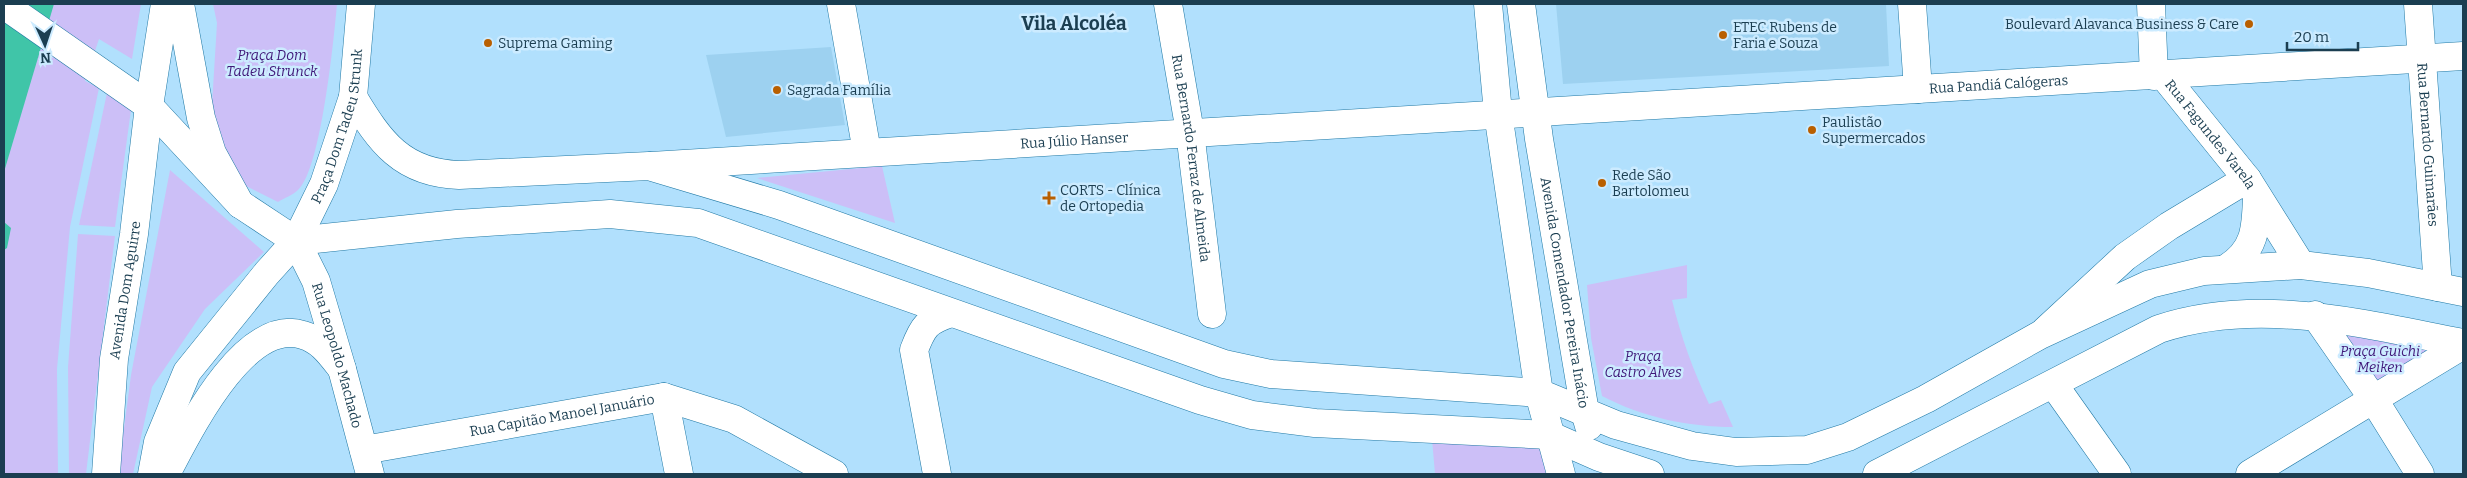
<svg xmlns="http://www.w3.org/2000/svg" width="2467" height="478" font-family="Bitter,serif">
	<style>
		.built { fill: #9dd1f0 }
		.green { fill: #ccbff7 }
		.water { fill: #40c5a8 }
		.lines { fill: none; stroke-linecap: round; stroke-linejoin: round }
		.minor-casing { stroke: #2079a5; stroke-width: 29 }
		.major-casing { stroke: #2079a5; stroke-width: 29 }
		.highway-casing { stroke: #2079a5; stroke-width: 29 }
		.minor { stroke: #fff; stroke-width: 28 }
		.major { stroke: #fff; stroke-width: 28 }
		.highway { stroke: #fff; stroke-width: 28 }
		.poi-dot { fill: #b95f00; stroke: #ccebff; stroke-width: 2 }
		.labels { text-anchor: middle; stroke-width: 5; stroke-linejoin: round; paint-order: stroke }
		.poi-label { font-size: 14px; fill: #1b3e51; stroke: #ccebff; text-anchor: start }
		.park-label { font-size: 14px; font-style: italic; fill: #401879; stroke: #ccebff }
		.street-label { font-size: 14px; fill: #1b3e51; stroke: #ccebff }
		.district-label { font-size: 19px; font-weight: bold; fill: #1b3e51; stroke: #ccebff }
	</style>
	<rect width="100%" height="100%" fill="#b1e0fd"/>
	<!-- built -->
	<g class="built">
		<path d="M1556,4h330l3,62 -326,18z"/>
		<path d="M831,47l14,78 -119,12 -20,-82z"/>
	</g>
	<!-- green -->
	<g class="green">
		<path d="M4,4h137l-9,55 -33,-20 -14,42 14,7 -29,139 -13,142 1,105h-54z"/>
		<path d="M213,4h124c-3,34 -16,166 -39,186 -5,5 -14,8 -20,12l-32,-16 -20,-30 -15,-35 6,-98z"/>
		<path d="M108,88l23,22 -16,117 -36,-2z"/>
		<path d="M882,166l13,57 -138,-45z"/>
		<path d="M170,170l94,82 -59,57 -53,78 -19,87h-15l13,-99z"/>
		<path d="M78,234l37,2 -29,238h-17l-1,-107z"/>
		<path d="M1687,265v33l-15,2c9,37 21,70 37,104l12,-4 12,27c-45,0 -91,-10 -131,-31l-11,-58 -4,-53z"/>
		<path d="M2333,325l94,23 -9,14 -44,27z"/>
		<path d="M1432,439l109,9 12,26h-118z"/>
	</g>
	<!-- water -->
	<g class="water">
		<path d="M4,4h50l-50,168z"/>
		<path d="M4,222l7,6 -4,20 -3,2z"/>
	</g>
	<g class="lines">
		<!-- minor casing -->
		<g class="minor-casing">
			<g id="minor">
				<path d="M841,4l26,148"/>
				<path id="s1" d="M1168,4l22,128 22,182"/>
				<path d="M1912,4l6,85"/>
				<path d="M2151,4l3,72"/>
				<path id="s2" d="M2418,4l20,283"/>
				<path id="s3" d="M2163,75l84,104 54,86"/>
				<path id="s4" d="M651,166l1812,-110"/>
				<path id="s5" d="M296,241l20,40 26,88 28,105"/>
				<path d="M2227,268c29,-18 29,-41 30,-72"/>
				<path d="M2315,315l59,85 46,74"/>
				<path d="M2045,331l80,-74 44,-31 78,-47"/>
				<path d="M2054,385l63,89"/>
				<path d="M664,397l15,77"/>
				<path id="s6" d="M364,450l300,-53 70,22 100,55"/>
				<path d="M937,474l-23,-124c9,-24 13,-29 37,-37"/>
				<path d="M2250,474l213,-129"/>
			</g>
		</g>
		<!-- major casing -->
		<g class="major-casing">
			<g id="major">
				<path d="M1488,4l10,109 41,280 22,81"/>
				<path id="s7" d="M1521,4l18,135 46,273 4,14"/>
				<path d="M4,5l145,101"/>
				<path d="M353,97c27,45 49,76 106,78l190,-9 130,39 445,159 47,10 268,19 77,32 76,21 44,6 71,-2 41,-13 78,-38 114,-64 110,-51 54,-13 97,-6 67,8 95,19"/>
				<path d="M296,241l161,-17 153,-10 88,9 502,177 52,15 63,8 234,12 50,22 51,17"/>
				<path d="M1877,474l282,-145c100,-33 204,-5 304,14"/>
			</g>
		</g>
		<!-- highway casing -->
		<g class="highway-casing">
			<g id="highway">
				<path d="M180,4l21,114 11,35 28,51"/>
				<path d="M149,106l91,98 56,37"/>
				<path id="s8" d="M106,474l8,-115 20,-125 15,-128 16,-102"/>
				<path id="s9" d="M152,474l6,-32 29,-70 80,-99 29,-32 28,-57 29,-87 8,-93"/>
				<path d="M166,474c22,-41 78,-158 137,-139 18,5 28,20 39,34"/>
			</g>
		</g>
		<!-- minor -->
		<use href="#minor" class="minor"/>
		<!-- major -->
		<use href="#major" class="major"/>
		<!-- highway -->
		<use href="#highway" class="highway"/>
	</g>
	<!-- markers -->
	<g class="poi-dot">
		<circle cx="2249" cy="24" r="5"/>
		<circle cx="1723" cy="35" r="5"/>
		<circle cx="488" cy="43" r="5"/>
		<circle cx="777" cy="90" r="5"/>
		<circle cx="1812" cy="130" r="5"/>
		<circle cx="1602" cy="183" r="5"/>
		<path d="M1046.5 190.5h5v5h5v5h-5v5h-5v-5h-5v-5h5z"/>
	</g>
	<g class="labels">
		<!-- poi labels -->
		<g class="poi-label">
			<text x="2239" y="29" text-anchor="end">Boulevard Alavanca Business &amp; Care</text>
			<text x="1733" y="32">ETEC Rubens de<tspan x="1733" dy="16">Faria e Souza</tspan></text>
			<text x="498" y="48">Suprema Gaming</text>
			<text x="787" y="95">Sagrada Família</text>
			<text x="1822" y="127">Paulistão<tspan x="1822" dy="16">Supermercados</tspan></text>
			<text x="1612" y="180">Rede São<tspan x="1612" dy="16">Bartolomeu</tspan></text>
			<text x="1060" y="195">CORTS - Clínica<tspan x="1060" dy="16">de Ortopedia</tspan></text>
		</g>
		<!-- park labels -->
		<g class="park-label">
			<text x="272" y="60">Praça Dom<tspan x="272" dy="16">Tadeu Strunck</tspan></text>
			<text x="2380" y="356">Praça Guichi<tspan x="2380" dy="16">Meiken</tspan></text>
			<text x="1643" y="361">Praça<tspan x="1643" dy="16">Castro Alves</tspan></text>
		</g>
		<!-- street labels -->
		<g class="street-label">
			<text dy="5" stroke="none"><textPath href="#s4" startOffset="1350">Rua Pandiá Calógeras</textPath></text>
			<text dy="5" stroke="none"><textPath href="#s9" startOffset="402">Praça Dom Tadeu Strunk</textPath></text>
			<text dy="5" stroke="none"><textPath href="#s3" startOffset="76">Rua Fagundes Varela</textPath></text>
			<text dy="5" stroke="none"><textPath href="#s4" startOffset="424">Rua Júlio Hanser</textPath></text>
			<text dy="5" stroke="none"><textPath href="#s2" startOffset="141">Rua Bernardo Guimarães</textPath></text>
			<text dy="5" stroke="none"><textPath href="#s1" startOffset="156">Rua Bernardo Ferraz de Almeida</textPath></text>
			<text dy="5" stroke="none"><textPath href="#s8" startOffset="185">Avenida Dom Aguirre</textPath></text>
			<text dy="5" stroke="none"><textPath href="#s7" startOffset="292">Avenida Comendador Pereira Inácio</textPath></text>
			<text dy="5" stroke="none"><textPath href="#s5" startOffset="122">Rua Leopoldo Machado</textPath></text>
			<text dy="5" stroke="none"><textPath href="#s6" startOffset="201">Rua Capitão Manoel Januário</textPath></text>
		</g>
		<!-- district labels -->
		<g class="district-label">
			<text x="1074" y="30">Vila Alcoléa</text>
		</g>
	</g>
	<!-- border -->
	<rect width="2467" height="478" fill="none" stroke="#1b3e51" stroke-width="10"/>
	<!-- north arrow -->
	<g transform="translate(45 45) rotate(177)" stroke="#ccebff" stroke-width="4" paint-order="stroke">
	<path d="M0-4L9 19L0 12L-9 19Z" fill="#1b3e51"/>
	<text y="-8" font-size="14" font-weight="bold" text-anchor="middle" fill="#1b3e51">N</text>
	</g>
	<!-- scale -->
	<path d="M2287 42v8h71v-8" fill="none" stroke="#1b3e51" stroke-width="2.5"/>
	<text x="2294" y="42" font-size="15" fill="#1b3e51" stroke="#ccebff" stroke-width="4" paint-order="stroke">20 m</text>
</svg>
